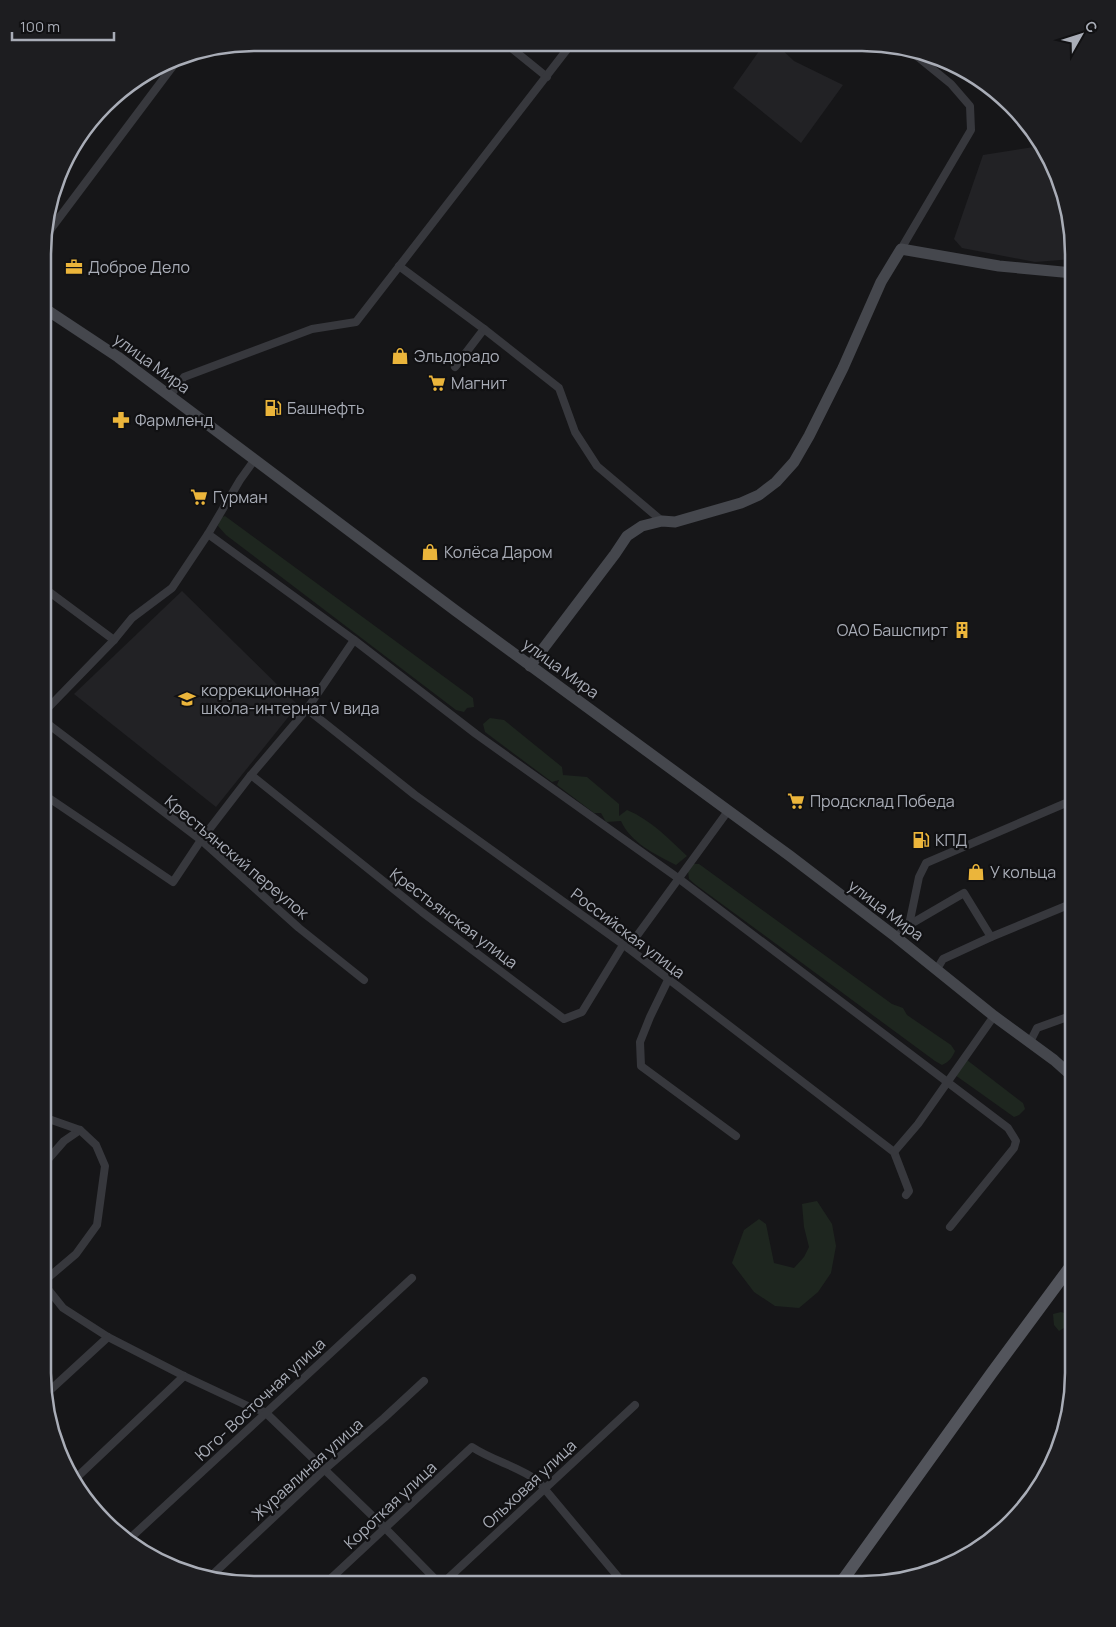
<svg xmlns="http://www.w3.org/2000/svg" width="1116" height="1627" font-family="Manrope,sans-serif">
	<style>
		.built { fill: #222225 }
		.green { fill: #1e261f }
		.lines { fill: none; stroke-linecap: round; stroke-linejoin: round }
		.street { stroke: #37383d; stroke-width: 8 }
		.secondary { stroke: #45474d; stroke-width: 11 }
		.primary { stroke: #53555c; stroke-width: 12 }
		.labels { text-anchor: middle; stroke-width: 4.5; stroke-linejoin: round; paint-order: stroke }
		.poi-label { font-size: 16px; fill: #a9adb7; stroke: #111113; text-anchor: start }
		.street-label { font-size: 16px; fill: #a9adb7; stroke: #111113 }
		.rim { fill: none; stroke: #a9adb7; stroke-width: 2.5 }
	</style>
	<rect width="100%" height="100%" fill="#161618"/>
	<!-- built -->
	<g class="built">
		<path d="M764,44h12l18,17 49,24 -42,58 -68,-55z"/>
		<path d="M1040,146l12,15 21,98 -38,3 -73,-14 -8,-9 29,-84z"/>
		<path d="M182,591l116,114 -82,102 -142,-113z"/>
	</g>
	<!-- green -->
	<g class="green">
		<path d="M225,516l248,182 1,9 -7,1 -3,4 -8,-2 -230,-175 -8,-9 2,-8z"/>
		<path d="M490,718l14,2 58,47 1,8 24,2 32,27v12l8,-6c24,10 41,28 60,46l-11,9c-20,-10 -46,-23 -55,-44l-15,1 -5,-9h-7l-37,-28 2,-5 -7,2 -67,-50 -2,-8z"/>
		<path d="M693,864h6l193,140 11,4 4,7 44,30 4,6c-3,7 -6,11 -13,14l-7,-4 -239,-176 -7,-6 -1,-8z"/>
		<path d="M967,1060l56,43 2,6 -6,6 -5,2 -59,-42z"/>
		<path d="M817,1201l15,23 4,22 -5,27 -13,19 -19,16 -24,-2 -21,-14 -22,-29 12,-33 15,-11 7,5 8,39 20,5 10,-11 5,-10 -5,-20 -2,-23z"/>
		<path d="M1061,1312l6,2 3,8 -3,4 -8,5 -5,-6 -1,-11z"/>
	</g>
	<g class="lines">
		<!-- street -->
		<g class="street">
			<path d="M505,43l42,34"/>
			<path d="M44,238l135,-180"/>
			<path d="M901,249l70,-119 -1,-24 -19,-22 -43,-35"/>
			<path d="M399,266l85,63 -29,38"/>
			<path d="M484,329l75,59 16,44 22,34 65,55"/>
			<path d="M170,396l14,-19 128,-48 44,-7 216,-279"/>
			<path d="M208,534l146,106 122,94 202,144 330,250 8,13 -2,7 -64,79"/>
			<path d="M44,588l70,52"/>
			<path d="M307,709l108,86 213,153 266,204 15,39 -3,4"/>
			<path d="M44,712l70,-72 18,-22 40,-30 36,-54 32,-54 15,-21"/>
			<path d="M44,721l157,119 98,88 65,52"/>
			<path d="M251,775l171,137 142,107 18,-7 41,-67"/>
			<path d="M43,794l130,88 28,-42 50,-65 56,-66 47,-69"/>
			<path d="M909,925l55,-32 27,44 -48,22 -6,10"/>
			<path d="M896,937l13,-12 10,-48 7,-14 147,-63"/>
			<path d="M991,937l82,-34"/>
			<path d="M628,948l100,-137"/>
			<path d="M668,980l-18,37 -10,25 1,24 95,70"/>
			<path d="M1030,1042l7,-14 36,-13"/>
			<path d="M894,1152l24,-28 76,-108"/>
			<path d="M43,1165l21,-24 16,-11"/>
			<path d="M43,1282l33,-28 21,-29 8,-59 -9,-21 -16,-15 -37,-13"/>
			<path d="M43,1283l20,25 45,29 76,39 66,31 15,5 121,117 53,54"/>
			<path d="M47,1393l61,-56"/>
			<path d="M75,1479l109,-103"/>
			<path d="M126,1542l286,-264"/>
			<path d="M209,1578l115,-108 60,-52 40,-37"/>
			<path d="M326,1583l146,-136c21,14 46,19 66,34l86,103"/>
			<path d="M443,1583l192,-178"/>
		</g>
		<!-- secondary -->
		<g class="secondary">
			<path d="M44,308l74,49 338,254 334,245 106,81 98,79 60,44 19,17"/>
			<path d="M530,666l85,-112 12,-18 15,-10 20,-5 13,1 66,-19 18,-8 17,-13 18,-20 15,-26 34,-68 38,-86 20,-33 98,17 74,7"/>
		</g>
		<!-- primary -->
		<path class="primary" d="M840,1584l151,-210 82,-111"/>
	</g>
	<!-- icons -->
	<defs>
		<g id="office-bare" transform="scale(1.35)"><path d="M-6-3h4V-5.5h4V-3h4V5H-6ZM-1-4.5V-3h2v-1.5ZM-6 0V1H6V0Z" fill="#ebb53b" stroke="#111113" stroke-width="2.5" paint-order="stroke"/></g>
		<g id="shop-bare" transform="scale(1.35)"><path d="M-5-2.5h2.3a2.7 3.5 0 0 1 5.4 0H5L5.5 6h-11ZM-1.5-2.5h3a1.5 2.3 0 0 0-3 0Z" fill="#ebb53b" stroke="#111113" stroke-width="2.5" paint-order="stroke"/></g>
		<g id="supermarket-bare" transform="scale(1.35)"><path d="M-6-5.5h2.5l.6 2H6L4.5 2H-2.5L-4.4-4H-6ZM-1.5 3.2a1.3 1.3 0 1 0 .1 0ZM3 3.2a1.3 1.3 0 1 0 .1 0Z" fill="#ebb53b" stroke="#111113" stroke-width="2.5" paint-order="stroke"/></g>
		<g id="fuel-bare" transform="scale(1.35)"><path d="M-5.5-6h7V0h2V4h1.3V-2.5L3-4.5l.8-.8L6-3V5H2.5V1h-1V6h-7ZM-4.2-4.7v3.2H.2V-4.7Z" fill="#ebb53b" stroke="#111113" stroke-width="2.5" paint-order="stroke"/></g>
		<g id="pharmacy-bare" transform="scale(1.35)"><path d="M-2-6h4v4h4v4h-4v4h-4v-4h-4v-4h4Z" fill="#ebb53b" stroke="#111113" stroke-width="2.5" paint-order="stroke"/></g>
		<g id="building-bare" transform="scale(1.35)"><path d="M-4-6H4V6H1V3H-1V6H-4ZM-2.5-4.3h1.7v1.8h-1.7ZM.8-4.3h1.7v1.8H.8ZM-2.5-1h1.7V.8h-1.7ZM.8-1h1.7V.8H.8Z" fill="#ebb53b" stroke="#111113" stroke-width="2.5" paint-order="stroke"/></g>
		<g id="school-bare" transform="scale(1.35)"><path d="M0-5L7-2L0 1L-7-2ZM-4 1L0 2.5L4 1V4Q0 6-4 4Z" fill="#ebb53b" stroke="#111113" stroke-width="2.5" paint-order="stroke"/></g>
	</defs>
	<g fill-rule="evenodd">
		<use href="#office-bare" x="74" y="267"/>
		<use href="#shop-bare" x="400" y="356"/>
		<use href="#supermarket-bare" x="437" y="383"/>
		<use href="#fuel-bare" x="273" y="408"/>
		<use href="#pharmacy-bare" x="121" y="420"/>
		<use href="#supermarket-bare" x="199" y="497"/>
		<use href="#shop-bare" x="430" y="552"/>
		<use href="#building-bare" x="962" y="630"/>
		<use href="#school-bare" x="187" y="699"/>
		<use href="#supermarket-bare" x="796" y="801"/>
		<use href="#fuel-bare" x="921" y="840"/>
		<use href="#shop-bare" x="976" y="872"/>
	</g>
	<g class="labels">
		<!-- poi labels -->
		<g class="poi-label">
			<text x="88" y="273">Доброе Дело</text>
			<text x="414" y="362">Эльдорадо</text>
			<text x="451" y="389">Магнит</text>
			<text x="287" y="414">Башнефть</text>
			<text x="135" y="426">Фармленд</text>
			<text x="213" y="503">Гурман</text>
			<text x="444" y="558">Колёса Даром</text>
			<text x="948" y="636" text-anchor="end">ОАО Башспирт</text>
			<text x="201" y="696">коррекционная<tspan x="201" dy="18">школа-интернат V вида</tspan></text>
			<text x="810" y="807">Продсклад Победа</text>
			<text x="935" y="846">КПД</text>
			<text x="990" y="878">У кольца</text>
		</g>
		<!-- street labels -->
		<g class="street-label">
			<text transform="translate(152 363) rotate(36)" y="6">улица Мира</text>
			<text transform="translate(561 668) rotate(36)" y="6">улица Мира</text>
			<text transform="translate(237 857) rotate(40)" y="6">Крестьянский переулок</text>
			<text transform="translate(886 910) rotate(37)" y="6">улица Мира</text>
			<text transform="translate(454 918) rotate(37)" y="6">Крестьянская улица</text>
			<text transform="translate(628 933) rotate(37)" y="6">Российская улица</text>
			<text transform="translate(260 1399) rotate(-43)" y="6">Юго- Восточная улица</text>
			<text transform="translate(307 1469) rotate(-42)" y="6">Журавлиная улица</text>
			<text transform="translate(529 1484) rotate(-43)" y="6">Ольховая улица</text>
			<text transform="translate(390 1505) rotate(-43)" y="6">Короткая улица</text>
		</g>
	</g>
	<!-- crop -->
	<path d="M0 0H1116V1627H0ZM254 51H862A203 203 0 0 1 1065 254V1373A203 203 0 0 1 862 1576H254A203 203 0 0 1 51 1373V254A203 203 0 0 1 254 51Z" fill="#1d1d20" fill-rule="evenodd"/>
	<path class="rim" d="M254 51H862A203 203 0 0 1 1065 254V1373A203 203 0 0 1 862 1576H254A203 203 0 0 1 51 1373V254A203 203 0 0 1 254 51Z"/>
	<!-- north arrow -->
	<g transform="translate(1081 35) rotate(51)" stroke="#111113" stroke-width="4" paint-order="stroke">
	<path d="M0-4L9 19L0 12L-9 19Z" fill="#a9adb7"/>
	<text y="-8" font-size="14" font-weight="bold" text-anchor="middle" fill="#a9adb7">С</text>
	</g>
	<!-- scale -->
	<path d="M12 32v8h102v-8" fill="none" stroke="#a9adb7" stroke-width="2.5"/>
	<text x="20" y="32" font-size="15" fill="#a9adb7" stroke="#111113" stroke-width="4" paint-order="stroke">100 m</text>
</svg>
